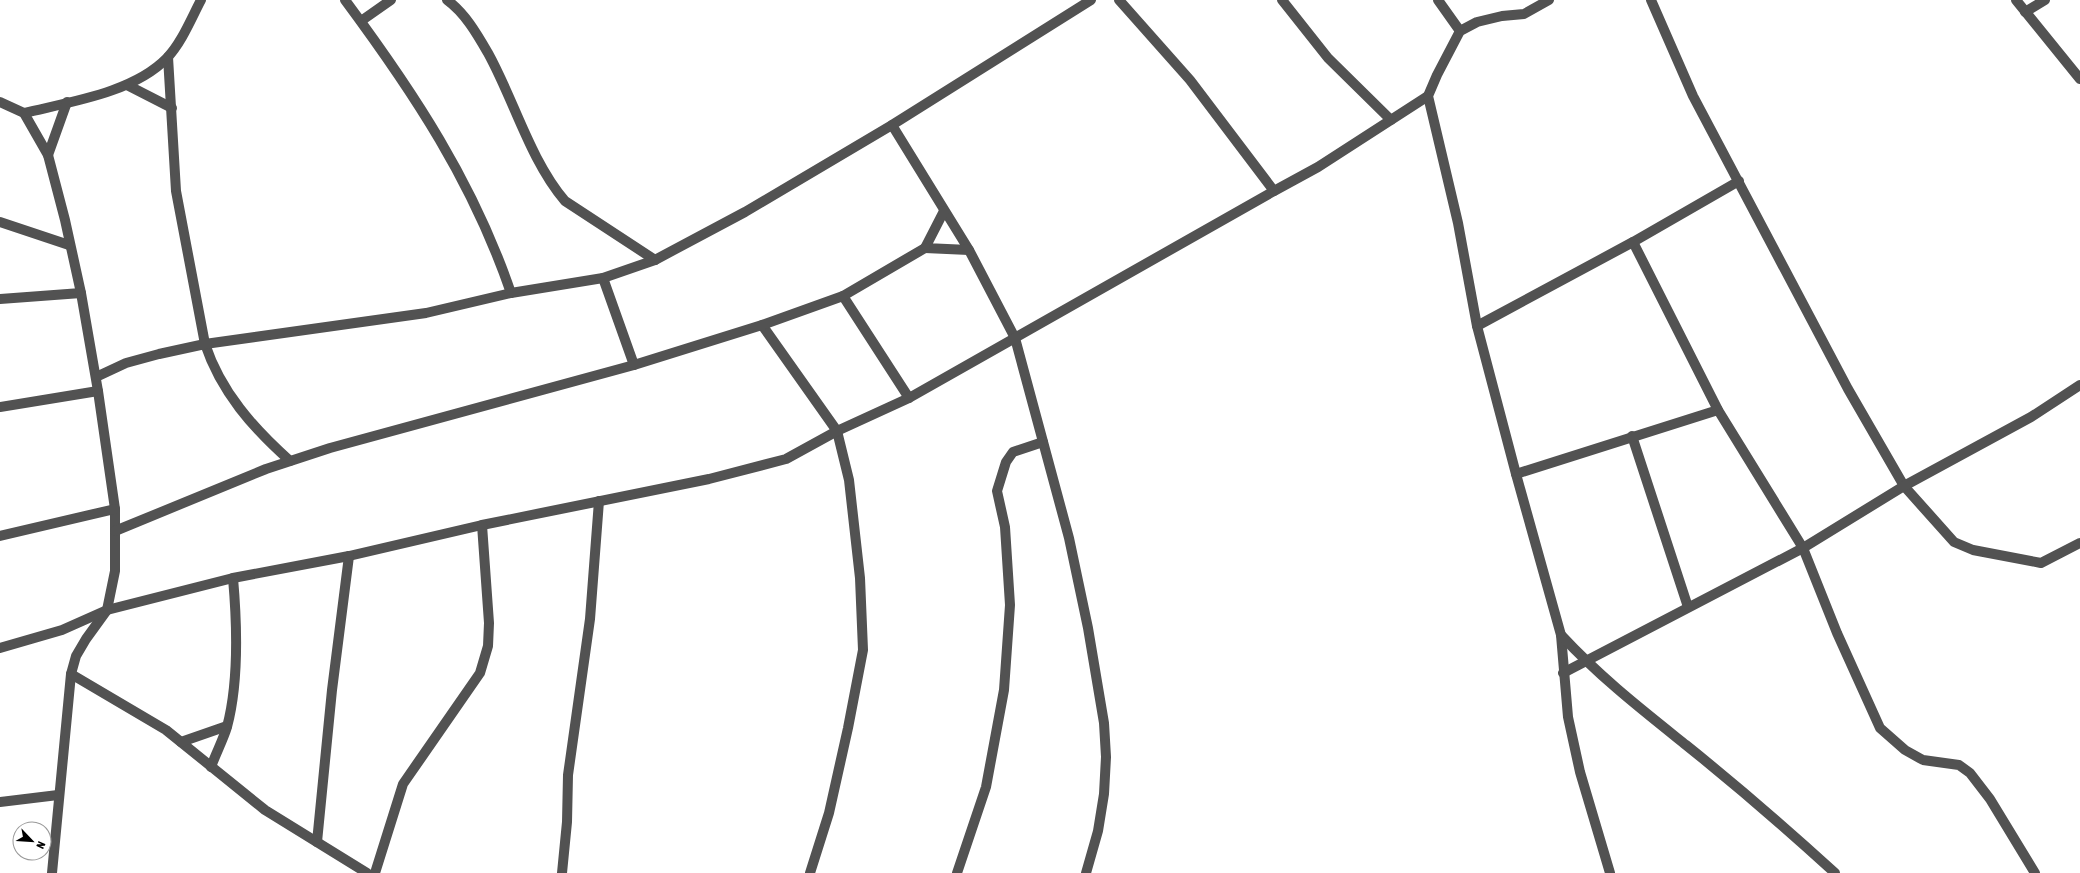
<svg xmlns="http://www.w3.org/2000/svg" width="2080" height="873" font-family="'Asap Condensed',sans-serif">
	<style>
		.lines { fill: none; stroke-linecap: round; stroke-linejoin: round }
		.minor { stroke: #525252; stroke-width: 10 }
	</style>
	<rect width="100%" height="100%" fill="#fff"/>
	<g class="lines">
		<!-- minor -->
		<g class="minor">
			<path d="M345,0c69,93 128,182 166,293"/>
			<path d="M447,0c18,13 30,34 41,53 26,47 42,107 77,148l90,59"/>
			<path d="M1119,0l71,80 84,111 44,-24 110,-71"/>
			<path d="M1282,0l46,58 63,62"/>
			<path d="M1438,0l22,31"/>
			<path d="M1549,0l-25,14 -22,2 -25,6 -17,9 -23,44 -9,21 30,127 19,103 39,148 45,161 7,82 12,55 30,101"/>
			<path d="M1651,0l42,96 155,293 56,97 50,56 19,8 68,13 39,-20"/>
			<path d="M2016,0l64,79"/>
			<path d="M2025,12l20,-12"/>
			<path d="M361,21l30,-21"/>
			<path d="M168,57l8,134 29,153c16,48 48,84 85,117"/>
			<path d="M127,85l45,23"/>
			<path d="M0,102l24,11 24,42 17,65 16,73 17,98 17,118v62l-8,39 -21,29 -10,17 -5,18 -19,199"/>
			<path d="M24,113c45,-11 109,-20 143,-55 15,-16 24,-39 34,-58"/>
			<path d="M892,125l77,125 46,88 54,200 19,90 16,95 2,34 -2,37 -6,37 -12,42"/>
			<path d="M48,155l19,-53"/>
			<path d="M944,211l-19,37 44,2"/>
			<path d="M0,222l69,23"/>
			<path d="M1633,242l85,168 85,138 34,85 43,95 25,22 18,10 36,5 11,8 20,26 45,74"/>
			<path d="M603,278l31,87"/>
			<path d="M843,296l66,102"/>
			<path d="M0,299l81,-6"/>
			<path d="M762,325l75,106 12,49 11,98 3,72 -15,78 -19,85 -19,60"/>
			<path d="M1477,326l156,-84 106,-61"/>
			<path d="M96,377l30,-14 33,-9 46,-10 221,-31 85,-20 92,-15 52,-18 90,-48 147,-87 199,-125"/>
			<path d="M0,407l98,-16"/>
			<path d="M1632,436l56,171"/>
			<path d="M1516,474l202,-64"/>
			<path d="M115,531l151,-62 64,-21 304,-83 128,-40 81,-29 82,-48"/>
			<path d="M0,536l115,-27"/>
			<path d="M1561,635c39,42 80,74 125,110 51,41 101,84 149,128"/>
			<path d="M0,648l62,-18 45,-20 126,-32 116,-22 133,-31 227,-46 77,-20 51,-28 72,-33 365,-207"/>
			<path d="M1563,673l240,-125 101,-62 127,-69 49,-32"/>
			<path d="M71,674l95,56 99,80 102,63"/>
			<path d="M181,742l46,-16"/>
			<path d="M211,767c5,-14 12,-27 16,-40 12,-45 10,-104 6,-149"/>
			<path d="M0,802l58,-7"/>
			<path d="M317,842l15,-152 17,-134"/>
			<path d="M375,873l28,-89 77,-111 8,-27 1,-23 -7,-98"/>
			<path d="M562,873l5,-51 1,-47 22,-156 9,-118"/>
			<path d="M957,873l29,-86 18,-97 6,-85 -5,-78 -8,-36 9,-29 7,-10 30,-10"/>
		</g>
	</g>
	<!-- north arrow -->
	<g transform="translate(32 841) rotate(115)"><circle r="19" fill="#ffffff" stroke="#999999"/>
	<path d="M0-3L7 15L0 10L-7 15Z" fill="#000000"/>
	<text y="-6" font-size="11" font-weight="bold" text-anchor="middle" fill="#000000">N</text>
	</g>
</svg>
